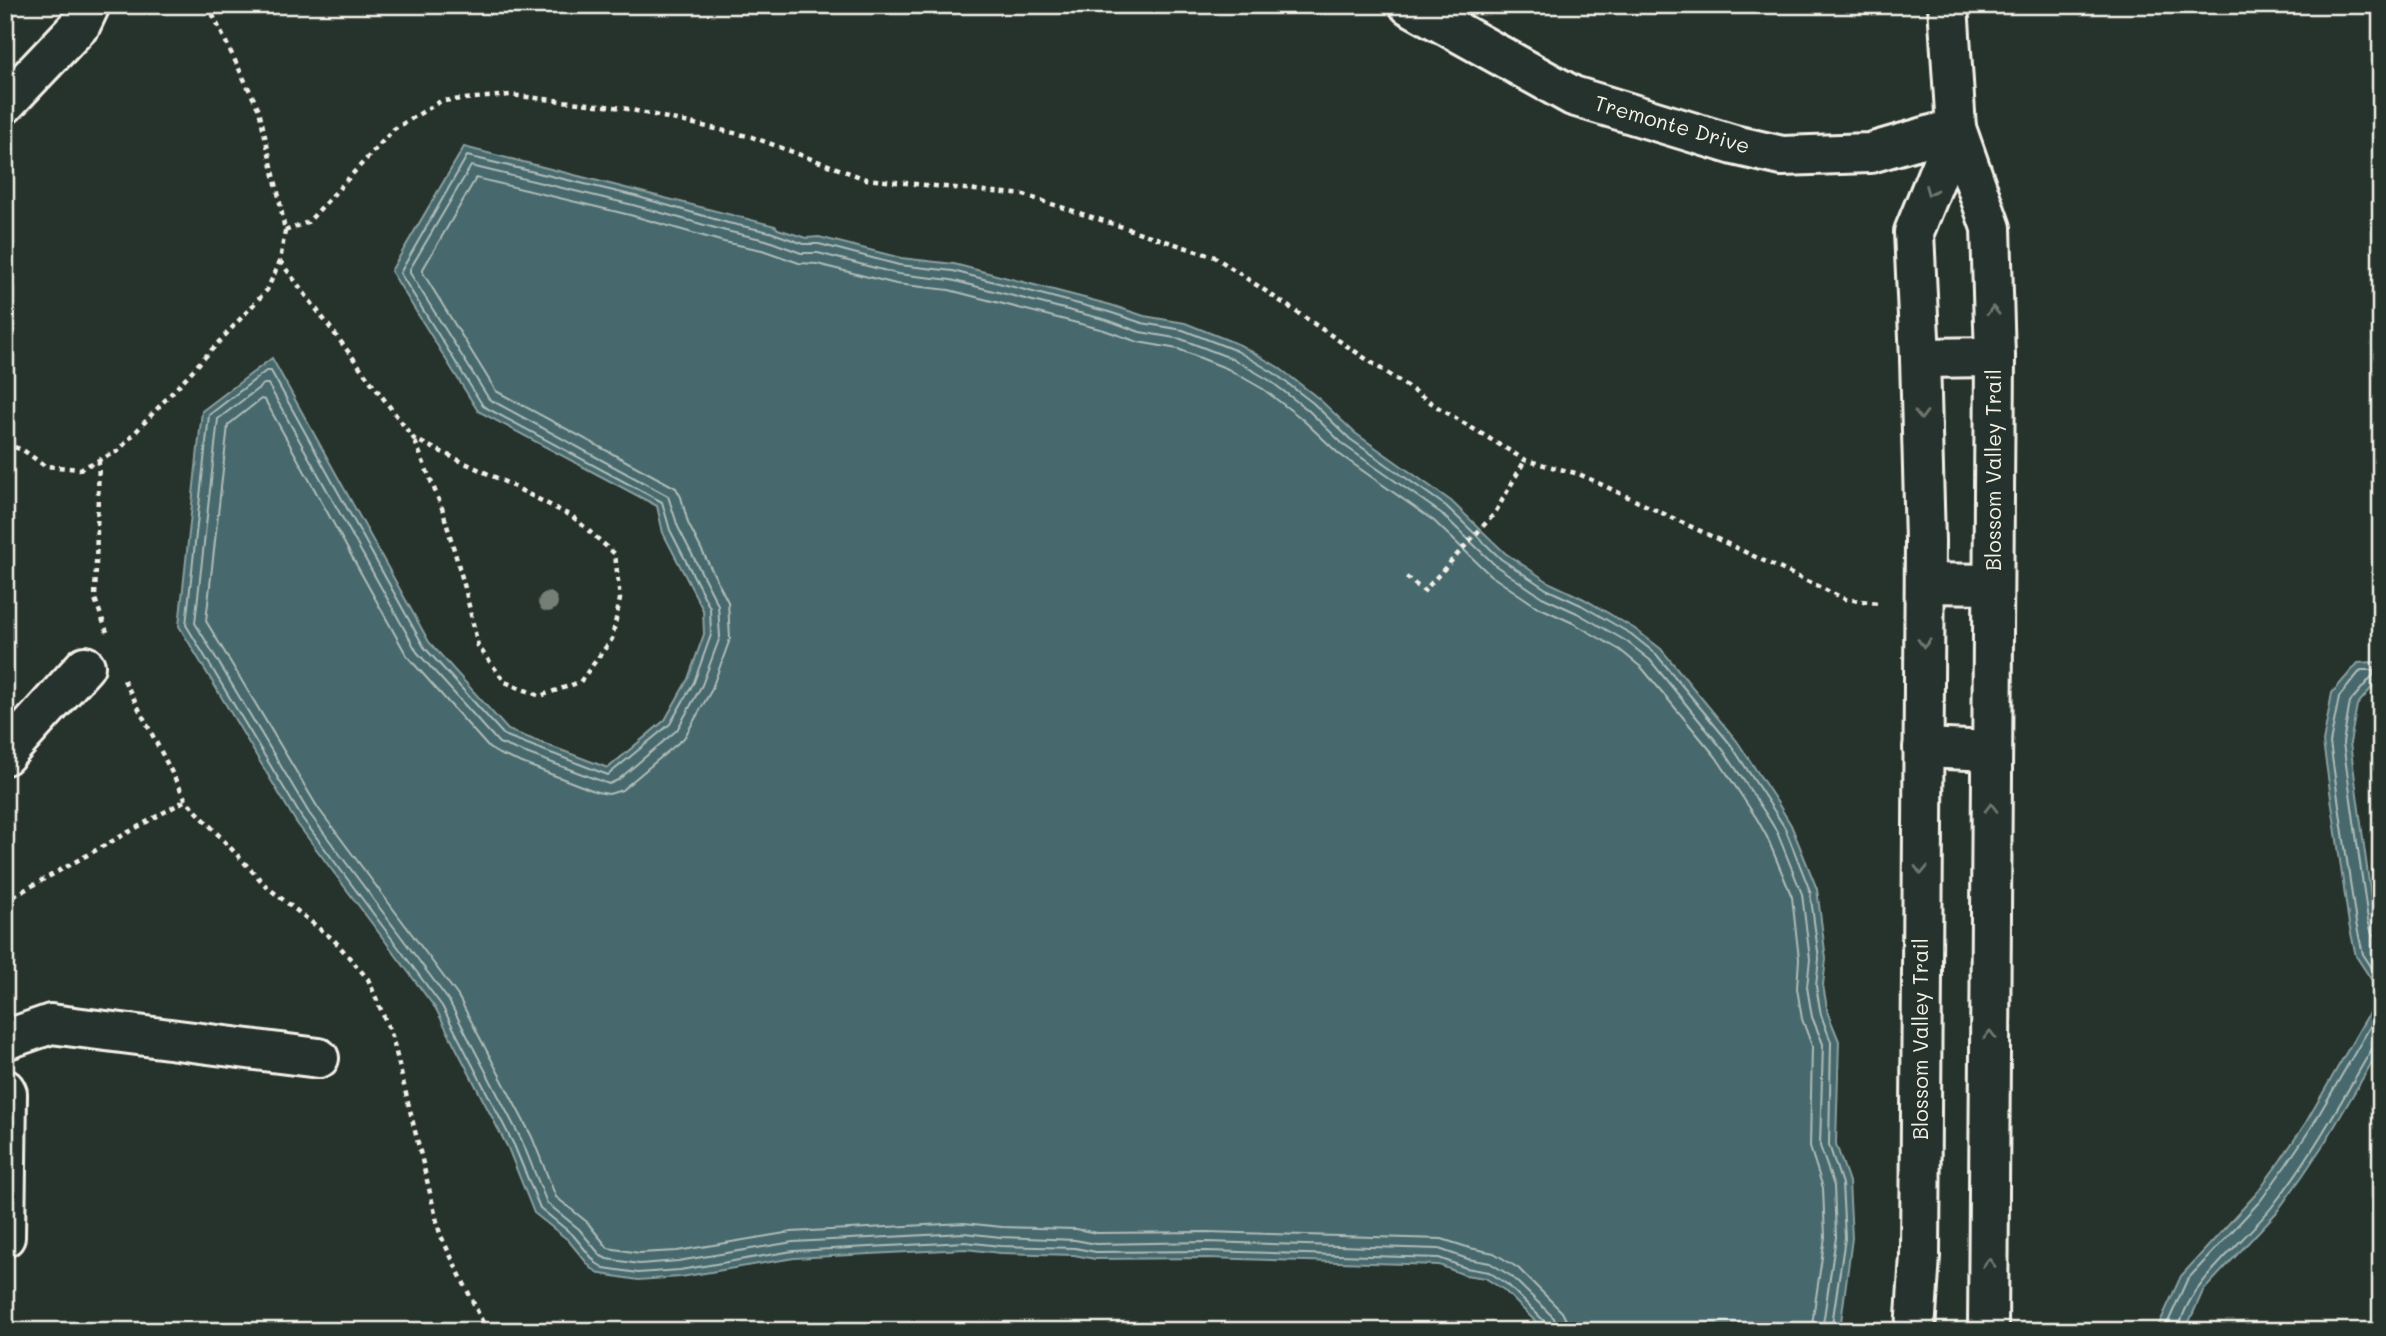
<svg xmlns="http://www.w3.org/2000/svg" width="2386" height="1336" font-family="Mali,sans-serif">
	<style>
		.water { fill: #47696d; stroke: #8c9f9e; stroke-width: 2 }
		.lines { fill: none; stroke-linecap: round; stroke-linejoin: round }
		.shore { stroke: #afbbb7; stroke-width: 2 }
		.minor-casing { stroke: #f4f1e8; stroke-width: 44 }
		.path { stroke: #f4f1e8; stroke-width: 4.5; stroke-dasharray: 5 5; stroke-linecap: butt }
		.minor { stroke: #26332d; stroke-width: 38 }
		.tree { fill: #747f74 }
		.oneway { stroke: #6e766e }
		.labels { text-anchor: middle; stroke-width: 7; stroke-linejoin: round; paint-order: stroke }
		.street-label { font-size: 21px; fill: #f4f1e8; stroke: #26332d }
	</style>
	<rect width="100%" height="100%" fill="#26332d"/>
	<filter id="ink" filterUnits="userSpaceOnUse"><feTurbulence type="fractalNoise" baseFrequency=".0143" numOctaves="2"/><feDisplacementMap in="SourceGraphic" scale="14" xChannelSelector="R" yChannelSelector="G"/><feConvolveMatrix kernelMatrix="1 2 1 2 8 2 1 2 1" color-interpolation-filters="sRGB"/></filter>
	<g filter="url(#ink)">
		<!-- water -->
		<g class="water">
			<path d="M464,147l311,79 3,3 28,9 13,-1 82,21 53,6 157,41 33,11 41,7 55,22 38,22 40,31 37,35 96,68 54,52 45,30 34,16 51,30 26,20 76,92 42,64 12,20 26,64 9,70 -3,26 5,29 11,27 -3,103 13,38 3,56 -11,84 -5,9h-291l-41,-41 -19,-12 -20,-3 -26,-10 -232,-7 -112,1 -21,-4 -74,-2 -35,-4 -171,9 -113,19 -43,3 -37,-6 -10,-6 -23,-28 -34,-27 -26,-65 -72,-139 -140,-187 -117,-196 23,-215 70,-53 157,284 79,88 100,38 57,-48 23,-41 16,-45 -1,-24 -40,-77 -6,-27 -179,-95 -87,-140z"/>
			<path d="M2374,662l7,3v12l-24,28 -7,38 24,176 7,24v104l-54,92 -24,36 -27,38 -73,78 -18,40h-29l25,-55 74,-81 25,-34 25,-37 71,-123 -3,-19 -17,-26 -7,-32 -26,-182 9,-49 26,-30z"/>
		</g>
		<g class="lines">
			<!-- shore -->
			<g class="shore">
				<path d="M2381,938l-9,-4 -4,-14 -25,-177 7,-41 24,-28v-4h-13l-22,27 -9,46 26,180 7,31 16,25 2,8"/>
				<path d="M1548,1331l-2,-8 -38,-38 -19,-13 -23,-4 -27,-10 -232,-7 -111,1 -21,-4 -75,-2 -35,-4 -172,9 -113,19 -42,3 -34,-5 -8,-5 -23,-28 -33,-27 -26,-63 -72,-139 -140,-188 -116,-193 23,-210 57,-44h5l153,276 80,88 104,40 62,-51 24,-42 17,-47 -1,-27 -40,-78 -8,-28 -179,-96 -83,-133 67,-117 168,40 93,27 42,9 34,12h15l80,21 54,6 156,41 33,11 41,7 54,21 37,22 39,30 37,36 96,67 55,53 45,30 35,16 50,29 25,20 75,91 42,64 12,19 25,63 9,68 -3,27 5,29 10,27 -2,103 13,39 3,54 -14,93"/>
				<path d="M1557,1331l-3,-13 -43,-42 -21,-13 -22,-4 -29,-10 -232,-7 -111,2 -21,-4 -74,-3 -37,-4 -171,9 -115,19 -39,3 -32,-5 -6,-3 -22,-27 -32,-26 -25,-62 -73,-140 -140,-188 -114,-190 23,-204 46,-35h4l149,268 82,91 110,41 9,-4 59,-50 25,-45 18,-48 -2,-32 -40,-78 -10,-31 -179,-97 -79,-126v-4l61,-103 162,39 93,26 40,9 35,13h17l80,21 53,6 156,40 33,12 41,7 52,20 36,21 39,30 37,36 96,67 55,53 46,31 35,16 49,28 24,19 74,91 42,63 11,18 25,62 8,65 -3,28 5,30 11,27 -3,102 14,40 2,51 -14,94"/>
				<path d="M1568,1331l-1,-9 -5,-10 -44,-44 -24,-15 -24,-5 -28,-9 -235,-7 -110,1 -21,-4 -74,-2 -38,-4 -173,9 -114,19 -38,2 -31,-5 -21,-26 -31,-25 -24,-60 -74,-141 -140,-188 -112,-187 22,-196 33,-26 4,1 142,256 82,92 10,6 98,38 12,2 13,-4 62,-52 27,-47 19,-52 -2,-37 -40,-79 -7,-26 -5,-9 -180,-97 -73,-118v-4l53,-91 154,37 94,27 38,8 37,13 18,1 79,20 53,6 155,40 34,12 40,7 50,20 35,20 38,29 38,36 95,67 56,54 46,31 37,17 47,27 22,18 74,89 41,62 10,18 25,60 7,62 -2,29 5,31 10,27 -2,101 13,41 2,49 -14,94"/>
				<path d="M2164,1331l23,-51 74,-80 25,-35 25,-37 70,-120"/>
				<path d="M2179,1331c5,-44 65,-89 92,-123 39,-49 69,-105 101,-159l9,-4"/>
			</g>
			<!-- minor casing -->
			<g class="minor-casing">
				<g id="minor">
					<path d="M1409,5l164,91 161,49 48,11 88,-3 86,-25"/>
					<path d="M1948,5l8,123 35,100 4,129 -7,974"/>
					<path d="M5,104l76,-80 9,-19"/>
					<path d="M1920,358l75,-1"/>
					<path d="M1925,583l68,1"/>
					<path d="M1923,748l69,3"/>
					<path d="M5,755l80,-89"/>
					<path d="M5,1040l46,-16 268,34"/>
					<path d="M5,1089l2,4 -2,144"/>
					<path d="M1915,1331l5,-75 5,-715 -5,-183 -6,-126 42,-104"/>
				</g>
			</g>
			<!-- path -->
			<g class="path">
				<path d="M285,231l23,-9 86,-93 47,-28 69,-6 113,13 129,29 114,42 158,16 191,62 224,151 86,52 54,14 266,125 33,4"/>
				<path d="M280,261l134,178 85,40 74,38 42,37 5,45 -8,40 -32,43 -40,14 -35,-14 -27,-36 -13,-58 -23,-80 -28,-69"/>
				<path d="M5,444l18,6 22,16 35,3 38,-18 149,-161 13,-29 5,-30 -6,-34 -20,-87 -51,-105"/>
				<path d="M99,460l-4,139 12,33"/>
				<path d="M1406,577l18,14 71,-78 30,-53"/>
				<path d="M124,680l62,120 81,87 67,53 34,39 24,57 48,198 47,97"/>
				<path d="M5,901l181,-101"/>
			</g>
			<!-- minor -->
			<use href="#minor" class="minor"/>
		</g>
		<!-- trees -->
		<circle class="tree" cx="548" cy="602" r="10"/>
		<!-- one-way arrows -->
		<defs><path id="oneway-chevron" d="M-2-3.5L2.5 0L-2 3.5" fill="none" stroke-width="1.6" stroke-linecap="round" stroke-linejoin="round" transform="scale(1.75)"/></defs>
		<g class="oneway">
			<use href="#oneway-chevron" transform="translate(1930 191) rotate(112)"/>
			<use href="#oneway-chevron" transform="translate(1993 311) rotate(-92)"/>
			<use href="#oneway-chevron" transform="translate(1921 415) rotate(89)"/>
			<use href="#oneway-chevron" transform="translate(1924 643) rotate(91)"/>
			<use href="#oneway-chevron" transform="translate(1991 808) rotate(-90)"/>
			<use href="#oneway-chevron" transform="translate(1921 870) rotate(91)"/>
			<use href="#oneway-chevron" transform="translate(1990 1035) rotate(-90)"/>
			<use href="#oneway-chevron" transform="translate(1989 1263) rotate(-90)"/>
		</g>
	</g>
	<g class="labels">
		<!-- street labels -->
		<g class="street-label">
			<text transform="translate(1672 125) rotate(16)" y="7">Tremonte Drive</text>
			<text transform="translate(1994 470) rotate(-90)" y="7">Blossom Valley Trail</text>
			<text transform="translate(1921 1039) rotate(-90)" y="7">Blossom Valley Trail</text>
		</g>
	</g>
	<!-- margin -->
	<rect width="2386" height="1336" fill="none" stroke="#26332d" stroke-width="28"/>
	<rect x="14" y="14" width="2358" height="1308" fill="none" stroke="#f4f1e8" stroke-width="2.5" filter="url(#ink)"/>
</svg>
